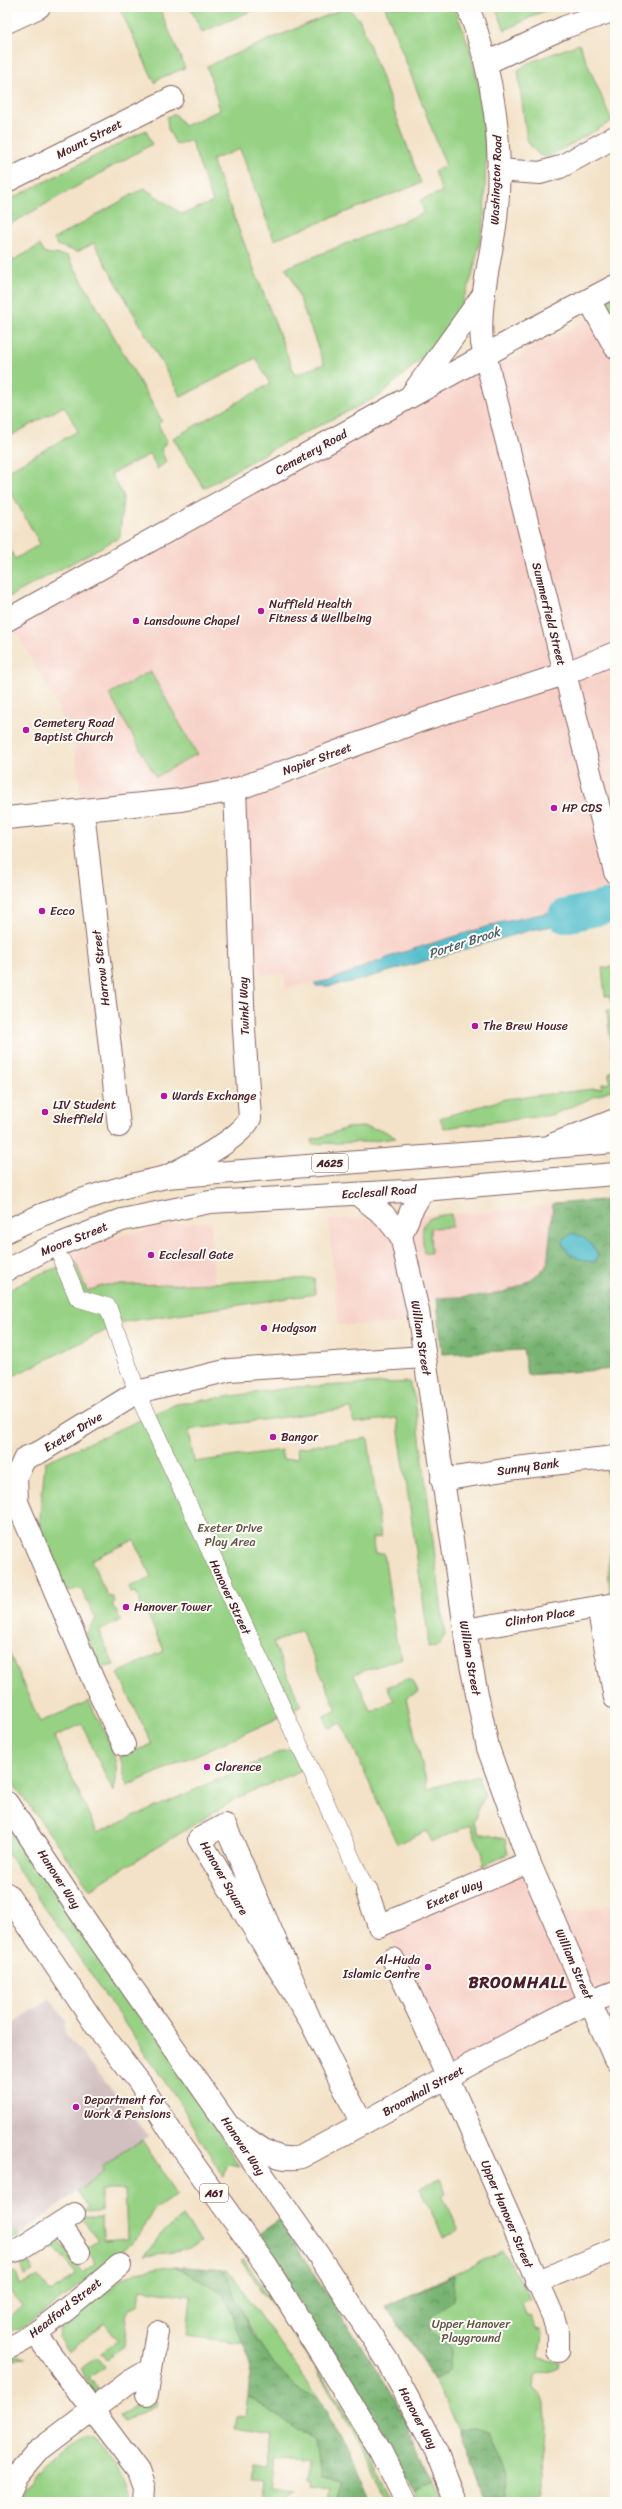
<svg xmlns="http://www.w3.org/2000/svg" width="622" height="2509" font-family="Sriracha,sans-serif">
	<style>
		.built { fill: #f7d1c7 }
		.industrial { fill: #d2bfc0 }
		.green { fill: #96d184; stroke: #707858 }
		.forest { fill: url(#forest-crowns); stroke: #61694e; fill-rule: evenodd }
		.water { fill: #51bdcb; stroke: #4e6e7b }
		.lines { fill: none; stroke-linecap: round; stroke-linejoin: round }
		.river { stroke: #51bdcb; stroke-width: 34 }
		.pedestrian-casing { stroke: #856362; stroke-width: 18 }
		.minor-casing { stroke: #856362; stroke-width: 24 }
		.tertiary-casing { stroke: #856362; stroke-width: 24 }
		.primary-casing { stroke: #856362; stroke-width: 24 }
		.trunk-casing { stroke: #856362; stroke-width: 24 }
		.pedestrian { stroke: #fff; stroke-width: 17 }
		.minor { stroke: #fff; stroke-width: 22 }
		.tertiary { stroke: #fff; stroke-width: 22 }
		.primary { stroke: #fff; stroke-width: 22 }
		.trunk { stroke: #fff; stroke-width: 22 }
		.poi-dot { fill: #b5179e; stroke: #fdfcf7; stroke-width: 1.5 }
		.labels { text-anchor: middle; stroke-width: 4; stroke-linejoin: round; paint-order: stroke }
		.shield { fill: #fdfcf7; stroke: #806168; stroke-width: 1 }
		.shield-label { font-size: 11px; font-weight: bold; fill: #4a1f2b }
		.street-label { font-size: 12px; fill: #4a1f2b; stroke: #fdfcf7 }
		.poi-label { font-size: 12px; fill: #4a1f2b; stroke: #fdfcf7; text-anchor: start }
		.park-label { font-size: 12px; fill: #615446; stroke: #fdfcf7 }
		.water-label { font-size: 13px; font-style: italic; fill: #4d5e6b; stroke: #fdfcf7 }
		.district-label { font-size: 16px; font-weight: bold; letter-spacing: 1px; fill: #4a1f2b; stroke: #fdfcf7 }
	</style>
	<defs>
		<pattern id="forest-crowns" width="20" height="18" patternUnits="userSpaceOnUse"><rect width="20" height="18" fill="#78b372"/><path d="M2 6a3 3 0 1 1 6 0M12 15a3 3 0 1 1 6 0" fill="none" stroke="#64915e"/></pattern>
	</defs>
	<rect width="100%" height="100%" fill="#fdfcf7"/>
	<filter id="ink" filterUnits="userSpaceOnUse"><feTurbulence type="fractalNoise" baseFrequency=".025" numOctaves="2"/><feDisplacementMap in="SourceGraphic" scale="8" xChannelSelector="R" yChannelSelector="G"/><feConvolveMatrix kernelMatrix="1 2 1 2 8 2 1 2 1" color-interpolation-filters="sRGB"/></filter>
	<filter id="wash" filterUnits="userSpaceOnUse"><feTurbulence type="fractalNoise" baseFrequency=".012" numOctaves="4" result="noise"/><feDisplacementMap in="SourceGraphic" scale="16" xChannelSelector="R" yChannelSelector="G"/><feGaussianBlur stdDeviation="0.9" result="paint"/><feColorMatrix in="noise" values="0 0 0 0 0 0 0 0 0 0 0 0 0 0 0 0 0 1.4 0 .05"/><feComposite in="paint" operator="in"/></filter>
	<g filter="url(#wash)">
		<rect width="100%" height="100%" fill="#f3e2c7"/>
		<!-- built -->
		<g class="built">
			<path d="M600,313l15,27v532l-52,-198 -328,116 -152,21 -10,-76 -64,-116 443,-244 43,-7z"/>
			<path d="M557,683l58,194v21l-116,25 -101,31 -67,26 -45,8 -2,-14 -24,1 -20,-165 6,-10 16,-8z"/>
			<path d="M553,1204l-6,62 -13,12 -14,10 -15,5 -68,5 -38,26 -61,1 -9,-105 106,-5 83,-5z"/>
			<path d="M211,1221l3,62 -109,2 -18,6 -17,-39 53,-17 50,-11z"/>
			<path d="M520,1872l23,46 72,-13v85l-162,77 -65,-136z"/>
		</g>
		<!-- industrial -->
		<path class="industrial" d="M50,1998l15,22v13l84,103 -46,30 2,4 -86,66 -12,-18v-190z"/>
		<!-- green -->
		<g class="green">
			<path d="M119,7h40l26,61 -27,11 -3,4z"/>
			<path d="M190,7h71l-59,25z"/>
			<path d="M347,7l13,13 61,163 -147,57 -34,-91 -28,11 83,215 29,-11 -32,-86 -7,-10 139,-55 -4,-13 22,-8 -8,-21 12,-5 -61,-159h69l14,36 14,57 4,57 -2,65 -12,55 -14,36 -31,40 -46,42 -107,53 -70,40 -31,-50 97,-54 -14,-26 -75,39 -87,-154 -17,9 -20,-7 -3,-6 90,-51 38,26 31,-12 -22,-61 -15,3 -8,-15 -1,-12 8,-3 9,12 36,-16 -13,-44z"/>
			<path d="M495,7h54l1,1 -45,22z"/>
			<path d="M579,44l33,77 -64,36 -9,-2 -12,-14 -9,-71 12,-8z"/>
			<path d="M146,130l6,14 -145,82v-25z"/>
			<path d="M40,245l4,8 24,3 94,165 -4,3 9,17 -6,8 5,13 -9,7 -7,-15 -39,20 12,21 -3,42 -113,61v-54l8,15 25,-15 -33,-59v-14l71,-40 -14,-25 -57,32v-174z"/>
			<path d="M615,294v44l-19,-34z"/>
			<path d="M150,671l47,83 -41,23 -47,-83z"/>
			<path d="M615,966v38h-4l-1,-8h-5l-3,-28z"/>
			<path d="M615,1009v79l-63,27 -108,13 -4,-10 65,-19 97,-11v-4l8,-1 -1,-9 5,-5 -7,-59z"/>
			<path d="M365,1127l18,3 13,8 -31,4 -53,2v-4l35,-12z"/>
			<path d="M451,1214l1,13 -22,1 1,25h-7c-3,-29 -5,-36 27,-39z"/>
			<path d="M75,1261l12,30 18,-6 85,-1 124,-6 1,16 -192,28 -116,57v-88l35,-18z"/>
			<path d="M409,1382l6,17 30,236 -7,11 -10,1v-12l-31,-217 -43,5 -3,-15 -162,22 5,32 87,-12 2,10 15,-2 -1,-10 71,-10 13,99 -9,1 3,16 9,-1 12,87 6,18 -48,16 17,38 23,-12 -7,-13 20,-8 7,3 4,10 -12,6 22,91 50,-14 6,22 -11,25 6,11 26,6 3,15 -25,12v-12l-13,-29 -38,17 -5,-11 -30,13 -55,-121 -13,5 -5,-12 13,-6 -36,-80 -28,13 28,62 -27,15 -147,66 -7,-29 32,-13 -34,-71 46,-22 -19,-42 -4,2 -2,-6 2,-1 -5,-12 -5,1 -2,-6 22,-10 -17,-37 -43,20 17,37 4,-1 3,6 -3,2 9,16 -22,11 15,34 -14,3 -14,-35 10,-14 -15,-30 -17,2 -25,-63 6,-66 131,-58 120,-17z"/>
			<path d="M606,1467l9,1v131l-5,1 -2,-35 7,-37z"/>
			<path d="M7,1648l33,74 49,-21c13,28 36,59 24,91l-31,-68 -28,13 43,96 202,-89 10,23 -70,30 -149,92 -83,-114z"/>
			<path d="M7,1817l144,203 88,146 -10,-2 -3,1 -3,12 -40,-69 -176,-255z"/>
			<path d="M142,2140l35,54 -21,15 -20,29 -17,17 -86,65 -12,8 -14,4v-13l15,-13 -15,-18v-14l9,-2 4,13 19,-8 12,16 25,-19 -24,-31 -25,18 7,10 -9,5 -6,-19 36,-21 28,37 13,-10 -10,-14 12,-9 -17,-23h21l1,23 24,-2 -2,-48h-24v21l-19,1 6,-5 -11,-15 28,-22 -3,-4z"/>
			<path d="M440,2179l6,14 -4,2 16,35 -15,7 -23,-50z"/>
			<path d="M183,2217l18,25c-16,11 -37,11 -56,13l16,-21z"/>
			<path d="M7,2218l12,18 -12,5z"/>
			<path d="M503,2251l28,49 -9,4 5,13 3,-1 6,13 4,1 2,4 -3,24 21,3 -1,6 -24,9 -1,14c24,5 5,93 2,112h-51c-21,-72 -54,-137 -101,-195z"/>
			<path d="M244,2259l114,171 35,72h-6c-35,-88 -93,-164 -146,-242z"/>
			<path d="M175,2266l49,26 19,51 -56,-7 4,-40 -51,-7 -2,16 -10,5 -4,36 -18,14 -5,-7 17,-13 -13,-17 -37,29 -9,-14 2,-11 59,-47 16,-8z"/>
			<path d="M224,2270h4l91,128c-7,-3 -17,-5 -22,-10 -37,-31 -55,-75 -73,-118z"/>
			<path d="M19,2356l7,2 -9,1 -10,6v-6z"/>
			<path d="M97,2357l7,10 -15,11 10,11 -4,3 -5,-4 -9,-20z"/>
			<path d="M139,2388l17,10 2,7 -34,17 -5,-7 20,-11 -7,-15z"/>
			<path d="M248,2396l66,45 5,35 21,4 -3,22h-10l2,-14 -21,-2 1,-5 -4,-1 3,-20 -35,-5 -4,32 22,3 -16,12h-11l-4,-7 2,-17 -12,-1 3,-16 14,2 5,-29 -37,-6 2,-12 8,1z"/>
			<path d="M86,2434l6,2 5,4c12,17 37,41 32,62h-110c14,-25 40,-58 67,-68z"/>
			<path d="M434,2483l8,19h-24l-4,-11z"/>
		</g>
		<!-- forest -->
		<g class="forest">
			<path d="M615,1199v170l-88,6 -4,-25 -81,4 -5,-56c46,-3 75,2 110,-32l6,-62zM565,1238c16,1 26,1 33,17l-2,6 -25,-6 -7,-9z"/>
			<path d="M279,2220l105,161 23,41 27,61 -20,8 -37,-69 -35,-52 -85,-135z"/>
			<path d="M175,2266l49,4 28,64 22,30 24,25 21,9 36,67 16,37h-34l2,-22 -20,-4 -5,-35 -66,-45 3,-32 -27,-71z"/>
			<path d="M455,2275l-2,25 -23,18 -2,4 3,10 15,10 6,7 -3,21 -14,10 -28,-45 -23,-28z"/>
			<path d="M476,2429l13,4 13,36 4,33h-21l-25,-72z"/>
		</g>
		<!-- water -->
		<g class="water">
			<path d="M608,900l3,15 -80,15 -175,51 -28,5h-13v-3l16,-3 66,-26 102,-31z"/>
			<path d="M572,1233c12,3 21,11 26,22l-3,7c-11,0 -30,-7 -32,-20l2,-4z"/>
		</g>
		<g class="lines">
			<!-- river -->
			<path class="river" d="M565,916l50,-11"/>
		</g>
	</g>
	<g filter="url(#ink)">
		<g class="lines">
			<!-- pedestrian casing -->
			<g class="pedestrian-casing">
				<path id="pedestrian" d="M62,1261l16,37 30,9 29,85 230,500"/>
			</g>
			<!-- minor casing -->
			<g class="minor-casing">
				<g id="minor">
					<path d="M7,22l32,-15"/>
					<path d="M486,63l79,-36 50,-17"/>
					<path d="M498,170l42,3 20,-6 55,-30"/>
					<path d="M7,181l165,-83"/>
					<path d="M589,300l26,47"/>
					<path d="M83,811l36,315"/>
					<path d="M7,818l174,-18 54,-10 187,-70 142,-46 51,-21"/>
					<path d="M166,1177c20,-10 76,-39 84,-59l-6,-88 -9,-240"/>
					<path d="M357,1194l27,21 17,21 17,75 51,344 19,93 41,114 86,197"/>
					<path d="M401,1236l10,-25 12,-21"/>
					<path d="M442,1480l74,-12 99,-11"/>
					<path d="M598,1607l17,91"/>
					<path d="M465,1630l150,-26"/>
					<path d="M124,1745l-30,-63 -77,-180 -1,-25 9,-19 15,-6 97,-60 93,-22 194,-13"/>
					<path d="M367,1892l12,34 150,-64"/>
					<path d="M393,1959l27,56 133,301 5,18v17"/>
					<path d="M310,2020l-85,-195 -26,14 111,181 52,104"/>
					<path d="M232,2128c21,14 42,36 69,29l211,-115 79,-41 24,-9"/>
					<path d="M60,2225l19,27"/>
					<path d="M7,2253l11,-3 56,-36"/>
					<path d="M536,2282l79,-32"/>
					<path d="M35,2333l103,138 6,17 -1,14"/>
					<path d="M7,2348c25,-6 90,-64 113,-83"/>
					<path d="M147,2394l4,-25"/>
					<path d="M7,2498l10,-22 21,-25 91,-69 22,-13 6,-37"/>
				</g>
			</g>
			<!-- tertiary casing -->
			<g class="tertiary-casing">
				<g id="tertiary">
					<path d="M468,7c26,67 36,141 28,212 -5,41 -18,83 -14,124l133,529"/>
					<path d="M412,394l72,-100"/>
					<path d="M7,620l522,-289 86,-45"/>
					<path d="M554,1144l61,-24"/>
				</g>
			</g>
			<!-- primary casing -->
			<g class="primary-casing">
				<g id="primary">
					<path d="M7,1231c51,-26 103,-42 159,-54l449,-35"/>
					<path d="M7,1270l38,-20 77,-30 88,-18 213,-12 192,-16"/>
				</g>
			</g>
			<!-- trunk casing -->
			<g class="trunk-casing">
				<g id="trunk">
					<path d="M7,1803l83,124 227,326 72,110 47,88 20,51"/>
					<path d="M7,1894l90,133 43,56 37,58 90,126 113,183 26,52"/>
				</g>
			</g>
			<!-- pedestrian -->
			<use href="#pedestrian" class="pedestrian"/>
			<!-- minor -->
			<use href="#minor" class="minor"/>
			<!-- tertiary -->
			<use href="#tertiary" class="tertiary"/>
			<!-- primary -->
			<use href="#primary" class="primary"/>
			<!-- trunk -->
			<use href="#trunk" class="trunk"/>
		</g>
	</g>
	<!-- markers -->
	<g class="poi-dot">
		<circle cx="261" cy="611" r="4"/>
		<circle cx="136" cy="621" r="4"/>
		<circle cx="26" cy="730" r="4"/>
		<circle cx="554" cy="808" r="4"/>
		<circle cx="42" cy="911" r="4"/>
		<circle cx="475" cy="1026" r="4"/>
		<circle cx="164" cy="1096" r="4"/>
		<circle cx="45" cy="1112" r="4"/>
		<circle cx="151" cy="1255" r="4"/>
		<circle cx="264" cy="1328" r="4"/>
		<circle cx="273" cy="1437" r="4"/>
		<circle cx="126" cy="1607" r="4"/>
		<circle cx="207" cy="1767" r="4"/>
		<circle cx="428" cy="1967" r="4"/>
		<circle cx="76" cy="2107" r="4"/>
	</g>
	<g class="labels">
		<!-- shield labels -->
		<g class="shield">
			<rect x="312" y="1154" width="36" height="18" rx="3"/>
			<rect x="200" y="2184" width="28" height="18" rx="3"/>
		</g>
		<g class="shield-label">
			<text x="330" y="1167">A625</text>
			<text x="214" y="2197">A61</text>
		</g>
		<!-- street labels -->
		<g class="street-label">
			<text transform="translate(89 139) rotate(-27)" y="4">Mount Street</text>
			<text transform="translate(496 180) rotate(-88)" y="4">Washington Road</text>
			<text transform="translate(311 452) rotate(-29)" y="4">Cemetery Road</text>
			<text transform="translate(549 614) rotate(76)" y="4">Summerfield Street</text>
			<text transform="translate(317 759) rotate(-20)" y="4">Napier Street</text>
			<text transform="translate(101 968) rotate(-97)" y="4">Harrow Street</text>
			<text transform="translate(244 1006) rotate(-92)" y="4">Twinkl Way</text>
			<text transform="translate(379 1192) rotate(-4)" y="4">Ecclesall Road</text>
			<text transform="translate(74 1239) rotate(-22)" y="4">Moore Street</text>
			<text transform="translate(421 1338) rotate(81)" y="4">William Street</text>
			<text transform="translate(73 1432) rotate(-31)" y="4">Exeter Drive</text>
			<text transform="translate(528 1467) rotate(-8)" y="4">Sunny Bank</text>
			<text transform="translate(230 1597) rotate(65)" y="4">Hanover Street</text>
			<text transform="translate(540 1617) rotate(-9)" y="4">Clinton Place</text>
			<text transform="translate(470 1658) rotate(80)" y="4">William Street</text>
			<text transform="translate(224 1878) rotate(60)" y="4">Hanover Square</text>
			<text transform="translate(59 1879) rotate(57)" y="4">Hanover Way</text>
			<text transform="translate(454 1894) rotate(-23)" y="4">Exeter Way</text>
			<text transform="translate(574 1964) rotate(66)" y="4">William Street</text>
			<text transform="translate(423 2091) rotate(-29)" y="4">Broomhall Street</text>
			<text transform="translate(243 2146) rotate(56)" y="4">Hanover Way</text>
			<text transform="translate(507 2214) rotate(67)" y="4">Upper Hanover Street</text>
			<text transform="translate(65 2308) rotate(-38)" y="4">Headford Street</text>
			<text transform="translate(418 2418) rotate(62)" y="4">Hanover Way</text>
		</g>
		<!-- poi labels -->
		<g class="poi-label">
			<text x="269" y="608">Nuffield Health<tspan x="269" dy="14">Fitness &amp; Wellbeing</tspan></text>
			<text x="144" y="625">Lansdowne Chapel</text>
			<text x="34" y="727">Cemetery Road<tspan x="34" dy="14">Baptist Church</tspan></text>
			<text x="562" y="812">HP CDS</text>
			<text x="50" y="915">Ecco</text>
			<text x="483" y="1030">The Brew House</text>
			<text x="172" y="1100">Wards Exchange</text>
			<text x="53" y="1109">LIV Student<tspan x="53" dy="14">Sheffield</tspan></text>
			<text x="159" y="1259">Ecclesall Gate</text>
			<text x="272" y="1332">Hodgson</text>
			<text x="281" y="1441">Bangor</text>
			<text x="134" y="1611">Hanover Tower</text>
			<text x="215" y="1771">Clarence</text>
			<text x="420" y="1964" text-anchor="end">Al-Huda<tspan x="420" dy="14">Islamic Centre</tspan></text>
			<text x="84" y="2104">Department for<tspan x="84" dy="14">Work &amp; Pensions</tspan></text>
		</g>
		<!-- park labels -->
		<g class="park-label">
			<text x="230" y="1532">Exeter Drive<tspan x="230" dy="14">Play Area</tspan></text>
			<text x="471" y="2328">Upper Hanover<tspan x="471" dy="14">Playground</tspan></text>
		</g>
		<!-- water labels -->
		<g class="water-label">
			<text transform="translate(464 942) rotate(-18)" y="5">Porter Brook</text>
		</g>
		<!-- district labels -->
		<g class="district-label">
			<text x="518" y="1988">BROOMHALL</text>
		</g>
	</g>
	<!-- margin -->
	<rect width="622" height="2509" fill="none" stroke="#fdfcf7" stroke-width="24"/>
</svg>
